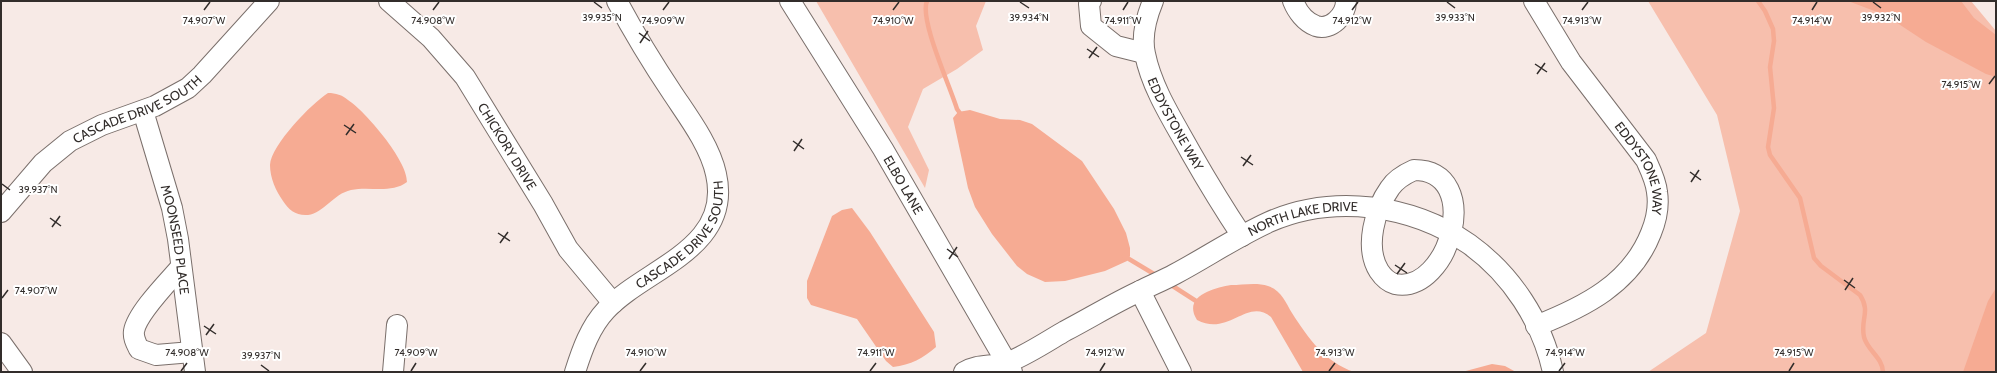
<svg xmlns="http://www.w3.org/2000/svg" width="1997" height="373" font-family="Cabin,sans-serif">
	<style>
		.green { fill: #f7bfad }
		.water { fill: #f6ab93 }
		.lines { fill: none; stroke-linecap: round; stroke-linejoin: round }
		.stream { stroke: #f6ab93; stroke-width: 4.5 }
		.minor-casing { stroke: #7a6f6b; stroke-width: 22 }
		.minor { stroke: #fff; stroke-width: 20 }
		.ticks { fill: none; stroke: #322d2b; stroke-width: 1.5 }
		.labels { text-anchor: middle; stroke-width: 4; stroke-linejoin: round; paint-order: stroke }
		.street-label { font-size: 13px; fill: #322d2b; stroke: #fff }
		.ticks-label { font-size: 10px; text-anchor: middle; fill: #322d2b; stroke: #fff; stroke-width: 4; stroke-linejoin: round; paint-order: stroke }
	</style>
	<rect width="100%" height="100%" fill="#f7eae6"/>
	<!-- green -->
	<g class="green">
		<path d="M816,1h170l-10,25 7,24 -26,19 -34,20 -15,38 21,43 -4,18z"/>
		<path d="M1648,1h323l25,30v341h-348l58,-39 34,-122 -23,-96z"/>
	</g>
	<!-- water -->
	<g class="water">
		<path d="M1848,1h113l13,17 22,17v42l-10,-3 -60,-32 -41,-27z"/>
		<path d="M328,93c8,0 14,2 20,7 17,11 60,61 59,82 -16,12 -37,4 -56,8 -18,4 -27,23 -43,25 -12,1 -19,-5 -25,-14 -7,-10 -13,-23 -13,-36 1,-20 42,-62 58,-72z"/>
		<path d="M970,110l30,9 20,1 12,4 50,37 32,48 12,24 4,15v8l-3,5 -22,10 -40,10 -20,1 -18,-8 -10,-8 -25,-32 -17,-27 -7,-19 -15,-70 5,-6z"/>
		<path d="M852,208l18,24 64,100 2,15c-13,11 -25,18 -43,20l-7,-6 -29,-42 -46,-14 -4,-7v-17l25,-65 10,-6z"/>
		<path d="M1231,285c11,0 26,-3 37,1 13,4 18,17 24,27 16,25 33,49 62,59h-51l-32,-55c-24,-20 -42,20 -74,3 -15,-24 17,-32 34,-35z"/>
		<path d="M1996,288v84h-33l25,-71z"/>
		<path d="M1492,364l13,2 11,6h-54z"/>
	</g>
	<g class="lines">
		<!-- stream -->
		<g class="stream">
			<path d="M927,1c-8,18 23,85 30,108l5,7"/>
			<path d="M1758,1l7,10 8,18 1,12 -4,26 4,41 -6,39 2,8 30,43 14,60 7,8 39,29c11,17 0,24 4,42 3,13 19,21 19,35"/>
			<path d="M1124,256l35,21"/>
			<path d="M1168,283l28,18h6"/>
		</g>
		<!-- minor casing -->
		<g class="minor-casing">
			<g id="minor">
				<path id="s1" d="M389,1l42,37 34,39 78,127 25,45 45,54"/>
				<path id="s2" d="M790,1l93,148 129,223"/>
				<path d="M1091,1l-2,3 2,22 25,20 28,7"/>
				<path id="s3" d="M1153,1c-7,17 -12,35 -8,53 7,35 29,68 46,99 16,28 33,56 51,83"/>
				<path d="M1293,1c4,10 12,21 23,25 15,5 30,-11 30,-25"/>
				<path id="s4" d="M1534,1l37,61 75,98c5,11 10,21 11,32 2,13 -1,29 -6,41 -20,51 -67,74 -115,93"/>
				<path id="s5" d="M143,111l29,97 6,31 17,133"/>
				<path d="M1414,170c71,0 35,125 -19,114 -7,-2 -12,-7 -16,-13 -15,-24 -4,-62 11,-83 6,-9 15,-14 24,-18z"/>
				<path id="s6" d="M1,212l42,-49 27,-22 32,-16 53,-19 33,-18 14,-13 67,-74"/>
				<path d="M181,267c-12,14 -44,46 -47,64 -1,7 2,12 5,18l17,6 36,-3"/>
				<path d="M1140,291l41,81"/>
				<path d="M1,343l21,29"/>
				<path d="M393,372l4,-47"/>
				<path id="s7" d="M575,372c7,-22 15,-45 31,-62 39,-42 127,-61 110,-136 -6,-28 -27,-56 -43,-80 -20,-30 -39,-61 -56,-93"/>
				<path id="s8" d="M964,372c13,-8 27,-5 41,-9 14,-3 46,-24 60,-32 25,-13 49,-28 75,-40 12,-6 24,-11 35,-17 32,-17 61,-37 94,-52 64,-28 142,-18 200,22 42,30 73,77 84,128"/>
			</g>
		</g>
		<!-- minor -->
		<use href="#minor" class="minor"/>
	</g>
	<!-- ticks -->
	<path class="ticks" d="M594,2l8,6M1020,2l9,6M1447,2l8,6M1873,2l8,6M204,10l6,-8M433,10l6,-8M663,10l6,-8M893,10l6,-8M1123,10l5,-8M1352,10l6,-8M1582,10l6,-8M1812,10l5,-8M639,33l11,8M640,43l8,-12M1087,49l12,8M1089,58l8,-11M1535,64l12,8M1537,74l8,-11M1989,84l6,-8M344,125l12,8M346,135l8,-11M793,141l11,8M794,151l8,-12M1241,157l12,8M1243,166l8,-11M1690,172l11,8M1691,182l8,-12M2,184l8,6M50,218l11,8M52,227l8,-11M498,233l12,8M500,243l8,-11M947,249l11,8M949,259l8,-12M1395,265l12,8M1397,274l8,-11M1844,280l11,8M1845,290l8,-12M2,298l6,-8M204,326l12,8M206,335l8,-11M261,365l8,6M181,371l6,-8M411,371l5,-8M640,371l6,-8M870,371l6,-8M1100,371l5,-8M1329,371l6,-8M1559,371l6,-8M1789,371l5,-8"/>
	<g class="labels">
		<!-- street labels -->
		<g class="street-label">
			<text dy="5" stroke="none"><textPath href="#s6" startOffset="174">CASCADE DRIVE SOUTH</textPath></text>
			<text dy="5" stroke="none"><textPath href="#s3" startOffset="131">EDDYSTONE WAY</textPath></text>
			<text dy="5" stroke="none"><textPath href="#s1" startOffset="189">CHICKORY DRIVE</textPath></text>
			<text dy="5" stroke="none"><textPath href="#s4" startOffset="200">EDDYSTONE WAY</textPath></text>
			<text dy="5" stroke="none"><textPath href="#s2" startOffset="216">ELBO LANE</textPath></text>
			<text dy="5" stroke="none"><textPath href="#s8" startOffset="376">NORTH LAKE DRIVE</textPath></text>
			<text dy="5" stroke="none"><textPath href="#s7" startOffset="180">CASCADE DRIVE SOUTH</textPath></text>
			<text dy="5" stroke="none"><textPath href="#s5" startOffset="133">MOONSEED PLACE</textPath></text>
		</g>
	</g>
	<g class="ticks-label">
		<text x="602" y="21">39.935°N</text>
		<text x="1029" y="21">39.934°N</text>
		<text x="1455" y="21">39.933°N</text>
		<text x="1881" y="21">39.932°N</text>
		<text x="204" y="24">74.907°W</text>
		<text x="433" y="24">74.908°W</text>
		<text x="663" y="24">74.909°W</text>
		<text x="893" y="24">74.910°W</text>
		<text x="1123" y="24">74.911°W</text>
		<text x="1352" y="24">74.912°W</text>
		<text x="1582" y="24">74.913°W</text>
		<text x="1812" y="24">74.914°W</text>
		<text x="1961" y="88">74.915°W</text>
		<text x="38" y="193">39.937°N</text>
		<text x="36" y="294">74.907°W</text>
		<text x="187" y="356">74.908°W</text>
		<text x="416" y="356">74.909°W</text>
		<text x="646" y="356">74.910°W</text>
		<text x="876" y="356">74.911°W</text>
		<text x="1105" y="356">74.912°W</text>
		<text x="1335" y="356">74.913°W</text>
		<text x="1565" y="356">74.914°W</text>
		<text x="1794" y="356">74.915°W</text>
		<text x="261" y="359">39.937°N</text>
	</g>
	<!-- border -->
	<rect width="1997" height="373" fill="none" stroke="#322d2b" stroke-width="4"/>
</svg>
